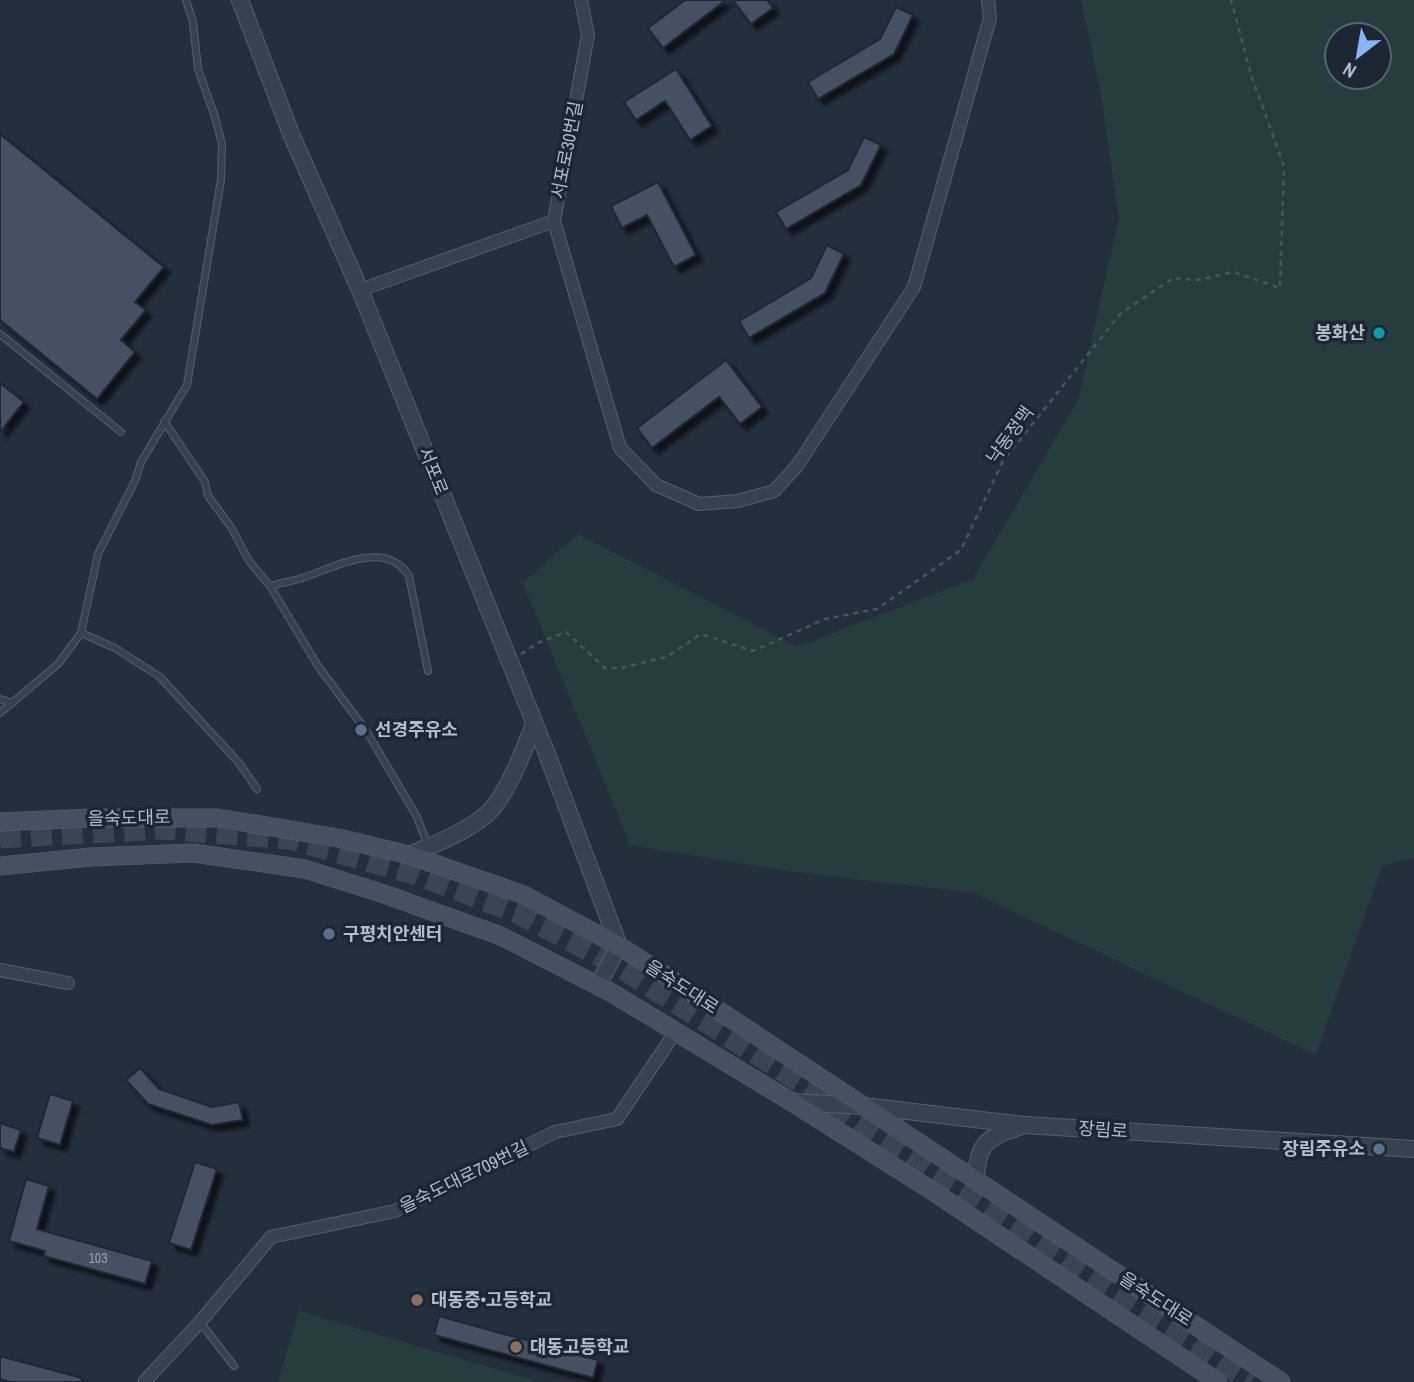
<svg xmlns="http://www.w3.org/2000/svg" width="1414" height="1382" font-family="'Archivo Narrow','Noto Sans KR',sans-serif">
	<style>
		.green { fill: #263c3f; fill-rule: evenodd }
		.building { fill: #455162; stroke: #1f2835; stroke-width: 2; filter: url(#shadow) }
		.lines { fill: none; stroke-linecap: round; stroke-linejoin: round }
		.trunk-tunnel { stroke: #3a4453; stroke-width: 21; stroke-dasharray: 21 10; stroke-linecap: butt }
		.service-casing { stroke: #565f6c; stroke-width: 8 }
		.minor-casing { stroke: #565f6c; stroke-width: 14 }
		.tertiary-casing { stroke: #565f6c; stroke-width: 18 }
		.secondary-casing { stroke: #565f6c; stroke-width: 19 }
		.path { stroke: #44595c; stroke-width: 2.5; stroke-dasharray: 5 5; stroke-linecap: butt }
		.service { stroke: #38414e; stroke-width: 6 }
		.minor { stroke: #38414e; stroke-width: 12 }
		.tertiary { stroke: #38414e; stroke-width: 16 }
		.secondary { stroke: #465061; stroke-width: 18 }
		.culture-dot { fill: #0f9aa8; stroke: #1d2633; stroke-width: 2.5 }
		.service-dot { fill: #5c6f8a; stroke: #1d2633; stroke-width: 2.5 }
		.education-dot { fill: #8d6e63; stroke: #1d2633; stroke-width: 2.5 }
		.labels { text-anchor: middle; stroke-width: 7; stroke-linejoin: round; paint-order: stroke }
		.number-label { font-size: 14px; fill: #98a1af }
		.street-label { font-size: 18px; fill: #b4bcc9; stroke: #1d2633 }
		.poi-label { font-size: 18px; font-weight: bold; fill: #b4bcc9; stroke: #1d2633; text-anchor: start }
	</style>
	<defs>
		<filter id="shadow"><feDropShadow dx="6" dy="6" stdDeviation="2" flood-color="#0009"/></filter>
	</defs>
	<rect width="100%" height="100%" fill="#242f3e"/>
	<!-- green -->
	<g class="green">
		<path d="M1081,0h333v858l-32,8 -66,189 -342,-162 -187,-22 -157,-26 -107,-262 55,-49 219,113 176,-68 105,-179 41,-182 -19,-129zM1379,35v42h-42v-42z"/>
		<path d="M299,1311l240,71h-261z"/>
	</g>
	<!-- building -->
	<g class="building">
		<path d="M685,0h41l-63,48 -15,-20z"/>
		<path d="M733,0h34l6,8 -22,16z"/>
		<path d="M896,7l17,8 -19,39 -76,45 -10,-17 72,-43z"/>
		<path d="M676,69l36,57 -22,14 -25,-39 -29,19 -12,-18z"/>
		<path d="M0,134l164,133 -29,35 11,8 -25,30 14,12 -38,47 -97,-79z"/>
		<path d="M864,137l17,8 -20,40 -75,44 -10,-17 72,-42z"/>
		<path d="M658,182l38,73 -22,12 -27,-52 -25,13 -11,-22z"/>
		<path d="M827,245l17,9 -19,39 -76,45 -10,-17 72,-43z"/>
		<path d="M726,360l36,47 -22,17 -21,-27 -67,51 -15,-20z"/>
		<path d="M0,383l24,19 -24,30z"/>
		<path d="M140,1068l19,21 53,18 27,-5 4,18 -31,5 -64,-21 -22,-24z"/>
		<path d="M50,1094l23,7 -13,44 -23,-7z"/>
		<path d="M0,1123l21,7 -7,22 -14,-4z"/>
		<path d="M195,1162l22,7 -26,81 -22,-7z"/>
		<path d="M26,1179l23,7 -12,43 115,32 -7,23 -101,-28 1,-5 -36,-10z"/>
		<path d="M439,1316l159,44 -5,18 -159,-43z"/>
		<path d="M0,1356l82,22 -1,4h-71l-10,-3z"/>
	</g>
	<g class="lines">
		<!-- trunk-tunnel -->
		<path class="trunk-tunnel" d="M0,838l163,-9 126,10 128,36 100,38 99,52 204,130 431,287"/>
		<!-- service casing -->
		<g class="service-casing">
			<g id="service">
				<path d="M0,334l121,98"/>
				<path d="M164,421l41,61 3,14 23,31 18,34 21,25 48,80 49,66 50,85 11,29"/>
				<path d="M270,586c11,-3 22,-5 32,-8 31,-10 84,-40 107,-2l19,95"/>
				<path d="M81,633l34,15 45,29 79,86 18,26"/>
				<path d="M0,699l13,4"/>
				<path d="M0,713l58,-49 23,-31 17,-79 37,-73 6,-19 46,-77 34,-205 1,-36 -7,-27 -17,-48 -5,-47 -7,-22"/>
				<path d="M200,1322l34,44"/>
			</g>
		</g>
		<!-- minor casing -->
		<g class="minor-casing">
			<g id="minor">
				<path d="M554,221l66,227 36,37 43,19 39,-3 36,-10 23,-25 117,-179 76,-269 -2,-18"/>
				<path d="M360,290l194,-69 34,-186 -7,-35"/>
				<path d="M0,970l68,13"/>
				<path d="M144,1382l56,-60 71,-85 124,-26 160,-79 62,-13 59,-88"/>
			</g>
		</g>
		<!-- tertiary casing -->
		<g class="tertiary-casing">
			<g id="tertiary">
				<path d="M240,0l51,134 69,156 187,464 72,192 -21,39"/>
				<path d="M409,855c26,-11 55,-22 77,-40 21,-19 38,-65 48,-91"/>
				<path d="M792,1102l72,4 160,19 390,24"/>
				<path d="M976,1180c1,-35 10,-43 43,-53"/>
			</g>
		</g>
		<!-- secondary casing -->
		<g class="secondary-casing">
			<g id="secondary">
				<path d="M0,822l91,-4h127l120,20 71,17 115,40 95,51 46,29 616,407"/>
				<path d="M0,866l91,-9 102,-4 112,16 79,25 117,42 111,57 180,109 139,88 287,192"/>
			</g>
		</g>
		<!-- path -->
		<path class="path" d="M521,654l17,-11 28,-11 39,36h16l45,-11 35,-23 52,17 72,-32 52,-10 84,-59 42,-89 117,-147 53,-36 25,2 35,-8 47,16 4,-122 -32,-88 -21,-78"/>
		<!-- service -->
		<use href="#service" class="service"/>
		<!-- minor -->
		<use href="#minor" class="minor"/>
		<!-- tertiary -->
		<use href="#tertiary" class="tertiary"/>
		<!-- secondary -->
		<use href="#secondary" class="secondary"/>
	</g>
	<!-- markers -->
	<circle class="culture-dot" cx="1379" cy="333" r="7"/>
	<g class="service-dot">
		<circle cx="361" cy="730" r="7"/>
		<circle cx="329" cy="934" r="7"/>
		<circle cx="1379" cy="1149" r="7"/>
	</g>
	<g class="education-dot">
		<circle cx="417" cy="1300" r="7"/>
		<circle cx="516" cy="1347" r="7"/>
	</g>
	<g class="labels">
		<!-- number labels -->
		<g class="number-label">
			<text x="98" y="1263">103</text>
		</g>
		<!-- street labels -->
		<g class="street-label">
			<text transform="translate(567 150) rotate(-79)" y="6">서포로30번길</text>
			<text transform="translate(1010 435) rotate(-54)" y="6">낙동정맥</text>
			<text transform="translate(433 471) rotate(68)" y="6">서포로</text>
			<text transform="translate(129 818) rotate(-1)" y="6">을숙도대로</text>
			<text transform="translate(682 987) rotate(33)" y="6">을숙도대로</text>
			<text transform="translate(1103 1130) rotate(4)" y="6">장림로</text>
			<text transform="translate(464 1177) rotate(-26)" y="6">을숙도대로709번길</text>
			<text transform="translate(1156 1299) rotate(33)" y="6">을숙도대로</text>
		</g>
		<!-- poi labels -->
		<g class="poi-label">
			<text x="1365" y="339" text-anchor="end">봉화산</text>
			<text x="375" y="736">선경주유소</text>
			<text x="343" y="940">구평치안센터</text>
			<text x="1365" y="1155" text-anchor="end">장림주유소</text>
			<text x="431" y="1306">대동중•고등학교</text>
			<text x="530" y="1353">대동고등학교</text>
		</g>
	</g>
	<!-- north arrow -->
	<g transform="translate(1358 56) rotate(211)"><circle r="33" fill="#1d2633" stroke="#59626f" stroke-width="2"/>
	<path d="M0-5L12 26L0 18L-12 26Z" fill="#8ab4f8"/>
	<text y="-10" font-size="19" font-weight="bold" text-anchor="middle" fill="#b4bcc9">N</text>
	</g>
</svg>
